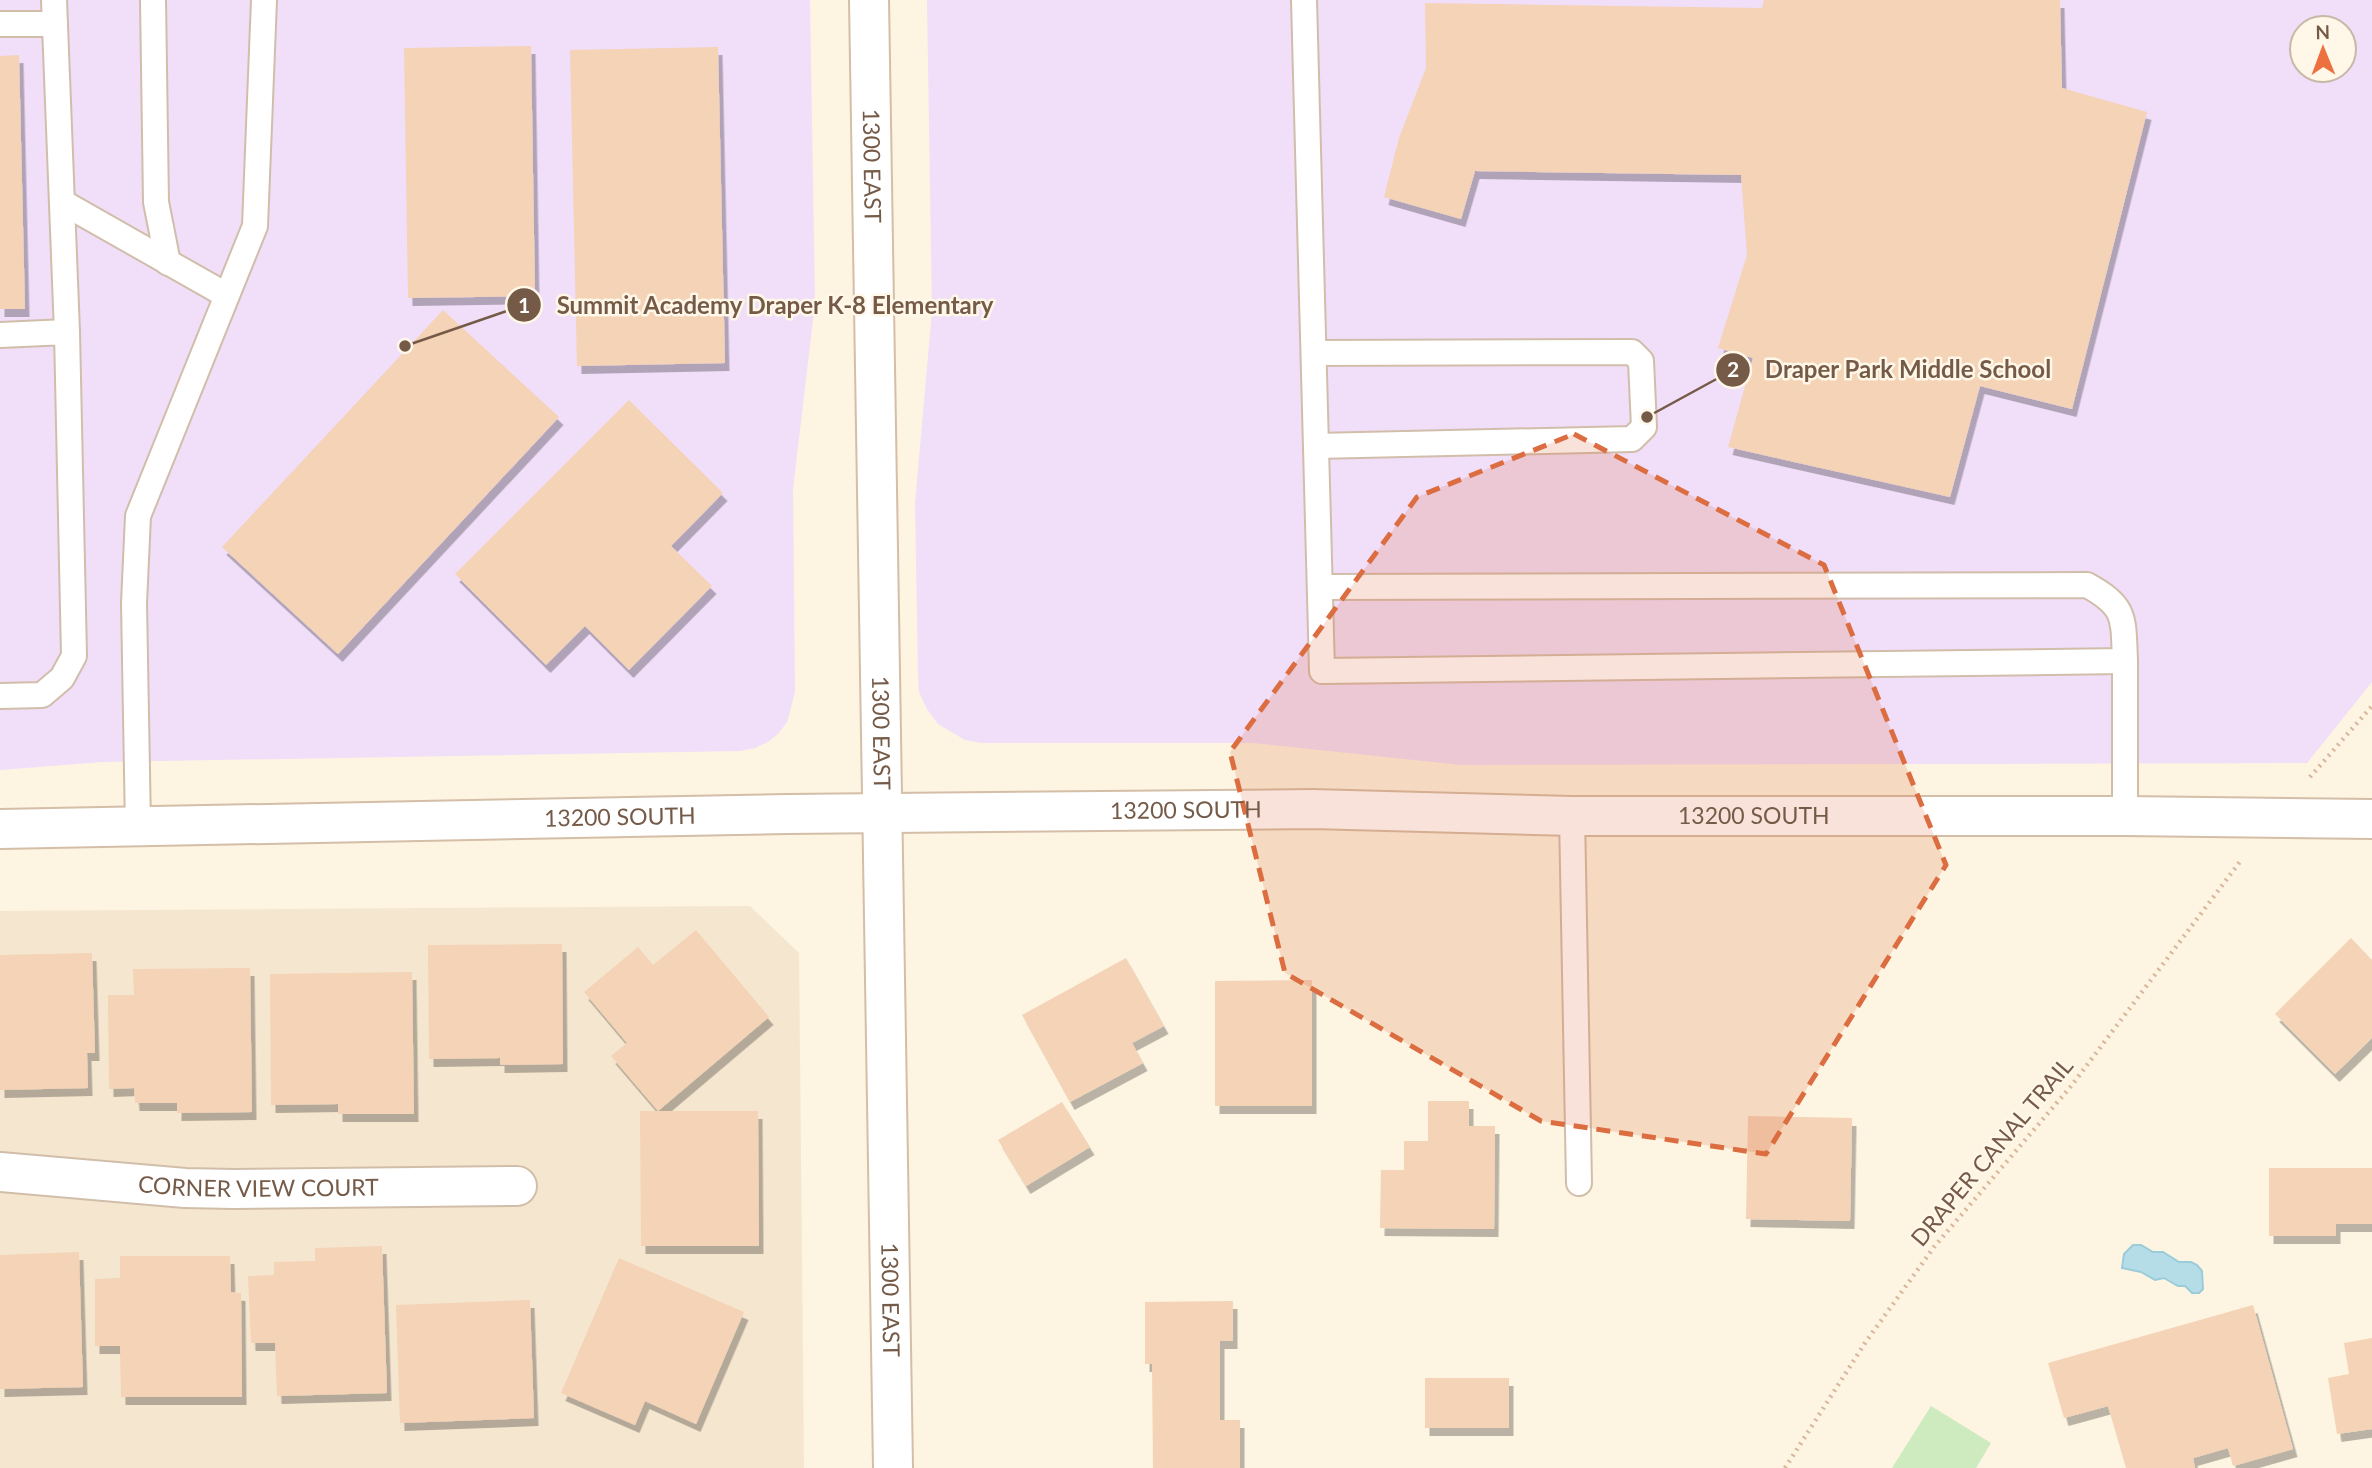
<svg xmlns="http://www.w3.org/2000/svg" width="2372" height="1468" font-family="Lato,sans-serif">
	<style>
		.residential { fill: #f5e6cf }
		.education { fill: #f1def9; fill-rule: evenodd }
		.green { fill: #ceebbf }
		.water { fill: #b5dde7; stroke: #9bccda; stroke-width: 2 }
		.building { fill: #f4d3b7; filter: url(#shadow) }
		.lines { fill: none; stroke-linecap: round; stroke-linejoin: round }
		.lane-casing { stroke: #d1beaa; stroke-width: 28 }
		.street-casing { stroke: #d1beaa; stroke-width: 42 }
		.secondary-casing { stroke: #d4bea7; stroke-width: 42 }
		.path { stroke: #d8b69b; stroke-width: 4.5; stroke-dasharray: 2 5; stroke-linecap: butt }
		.lane { stroke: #fff; stroke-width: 24 }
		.street { stroke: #fff; stroke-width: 38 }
		.secondary { stroke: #fff; stroke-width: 38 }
		.marked { fill: #db6d41; fill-opacity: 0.2; stroke: #db6d41; stroke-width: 5; stroke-dasharray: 14 9; stroke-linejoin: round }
		.labels { text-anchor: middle; stroke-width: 5; stroke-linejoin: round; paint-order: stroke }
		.street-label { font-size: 23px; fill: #755a47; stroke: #fff7e8 }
		.leader { fill: none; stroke: #755a47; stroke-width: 2.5 }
		.callout-dot { fill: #755a47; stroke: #fff7e8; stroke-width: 2.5 }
		.mark-label { font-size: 21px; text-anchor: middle; font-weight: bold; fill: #fff }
		.callout-label { font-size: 24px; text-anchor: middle; font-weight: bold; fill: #755a47; stroke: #fff7e8; stroke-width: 5; stroke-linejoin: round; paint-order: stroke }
	</style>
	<defs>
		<filter id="shadow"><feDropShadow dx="4.5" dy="8" stdDeviation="0" flood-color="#0004"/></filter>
	</defs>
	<rect width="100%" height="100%" fill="#fdf4e1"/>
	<!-- residential -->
	<path class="residential" d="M750,906l49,47 5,515h-804v-557z"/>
	<!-- education -->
	<g class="education">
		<path d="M0,0h810l5,303 -22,186 2,203 -8,30 -9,12 -10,8 -13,6 -15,3 -638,11 -102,8z"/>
		<path d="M927,0h1445v682l-65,81 -846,2 -208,-22h-271l-17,-3 -27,-16 -11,-15 -8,-17 -1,-17 -3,-172 17,-192zM2302,28h42v42h-42z"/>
	</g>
	<!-- green -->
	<path class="green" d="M1931,1406l60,37 -15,25h-84z"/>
	<!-- water -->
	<path class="water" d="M2133,1245h8l12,7h10l16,10h12l6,3 5,6 1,18 -4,4h-7l-7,-7h-7l-14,-8 -9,2 -14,-8 -19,-4 2,-14z"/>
	<!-- building -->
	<g class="building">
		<path d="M1764,0h296l2,88 85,24 -75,297 -92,-23 -30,111 -222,-50 25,-89 -35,-10 29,-93 -6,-80 -266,-4 -14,48 -77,-22 15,-59 27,-70 -1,-65 337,5z"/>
		<path d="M531,46l4,250 -127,2 -4,-250z"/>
		<path d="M718,47l7,316 -148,3 -7,-316z"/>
		<path d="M19,55l6,254h-25v-253z"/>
		<path d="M443,310l116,107 -221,237 -116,-107z"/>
		<path d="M629,400l94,93 -52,53 41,40 -83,84 -44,-44 -39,39 -91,-91z"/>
		<path d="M696,930l73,87 -111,94 -47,-55 16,-13 -43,-51 54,-45 15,18z"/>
		<path d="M2351,938l21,22v78l-37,36 -60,-60z"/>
		<path d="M562,944l1,120 -63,1v-7l-71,1 -1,-114z"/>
		<path d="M92,953l3,100h-8l1,35 -88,2v-135z"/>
		<path d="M1126,958l38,68 -32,17 11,20 -73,39 -48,-87z"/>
		<path d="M250,968l2,144 -75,1v-10h-42l-1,-15 -25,1 -1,-94h26l-1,-26z"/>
		<path d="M412,972l2,142h-76v-10l-67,1 -1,-131z"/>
		<path d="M1312,980v126h-97v-125z"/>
		<path d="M1428,1101h41v25h26l-1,103 -114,-1 1,-58h23v-29h24z"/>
		<path d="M1062,1102l28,45 -64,39 -28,-46z"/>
		<path d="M640,1111h118l1,135h-118z"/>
		<path d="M1748,1116l104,2 -2,103 -104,-2z"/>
		<path d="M2269,1168h103v56h-36v12h-67z"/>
		<path d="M382,1246l5,147 -110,3 -2,-53h-24l-3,-67 26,-1v-13l41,-1v-13z"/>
		<path d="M79,1252l4,135 -83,2v-134z"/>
		<path d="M120,1256h110l1,36 10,1 1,104h-121l-1,-51h-25v-67l25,-1z"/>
		<path d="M619,1258l125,54 -48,112 -51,-23 -10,24 -74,-32z"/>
		<path d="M530,1300l4,118 -134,5 -4,-118z"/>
		<path d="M1233,1301v40h-13v79h20v48h-87l-1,-104h-7v-62z"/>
		<path d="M2253,1305l40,144 -60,17 -5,-18 -35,10 2,10h-69l-18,-62 -44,12 -16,-55z"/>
		<path d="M2372,1338v91l-35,5 -9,-56 21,-4 -5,-31z"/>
		<rect x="1425" y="1378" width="84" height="50"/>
	</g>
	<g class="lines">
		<!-- lane casing -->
		<g class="lane-casing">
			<g id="lane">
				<path d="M54,0l13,332"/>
				<path d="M153,0l3,202 12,61"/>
				<path d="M1304,0l18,671 803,-10c-2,-43 2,-54 -38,-76l-767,2"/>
				<path d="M0,24h55"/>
				<path d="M62,202l164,93"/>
				<path d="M0,335l67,-3 7,324 -12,22 -20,17 -42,1"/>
				<path d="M1314,353l318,-1 9,9 3,66 -12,12 -316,7"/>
				<path d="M1572,816l7,367"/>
				<path d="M2125,816v-155"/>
				<path d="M138,827l-4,-224 4,-87 117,-290 9,-226"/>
			</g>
		</g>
		<!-- street casing -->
		<g class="street-casing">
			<g id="street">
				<path id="s1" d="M0,1172l185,16 49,1 283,-3"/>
			</g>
		</g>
		<!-- secondary casing -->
		<g class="secondary-casing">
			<g id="secondary">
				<path id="s2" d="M869,0l24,1468"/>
				<path id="s3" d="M0,829l787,-15 525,-5 260,7h553l247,3"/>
			</g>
		</g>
		<!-- path -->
		<g class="path">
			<path d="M2310,777l62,-71"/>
			<path d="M1785,1468l80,-125 69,-96 138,-162 170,-226"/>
		</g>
		<!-- lane -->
		<use href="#lane" class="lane"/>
		<!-- street -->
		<use href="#street" class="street"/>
		<!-- secondary -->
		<use href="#secondary" class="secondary"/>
	</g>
	<!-- marked area -->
	<path class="marked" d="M1574,434l250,131 122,300 -180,289 -225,-33 -256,-148 -55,-221 187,-255z"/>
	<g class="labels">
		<!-- street labels -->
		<g class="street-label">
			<text dy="8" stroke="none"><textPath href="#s2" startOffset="166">1300 EAST</textPath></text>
			<text dy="8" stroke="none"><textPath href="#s2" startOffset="733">1300 EAST</textPath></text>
			<text dy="8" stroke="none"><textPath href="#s3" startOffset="1186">13200 SOUTH</textPath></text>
			<text dy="8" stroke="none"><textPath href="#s3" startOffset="1754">13200 SOUTH</textPath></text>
			<text dy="8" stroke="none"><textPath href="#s3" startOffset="620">13200 SOUTH</textPath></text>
			<text transform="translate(1992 1152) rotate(-50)" y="8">DRAPER CANAL TRAIL</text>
			<text dy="8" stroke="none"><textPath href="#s1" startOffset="259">CORNER VIEW COURT</textPath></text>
			<text dy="8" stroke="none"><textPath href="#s2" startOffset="1300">1300 EAST</textPath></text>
		</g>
	</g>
	<!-- callouts -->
	<path class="leader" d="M405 346L524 305M1647 417L1733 370"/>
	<g class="callout-dot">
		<circle cx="405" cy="346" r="7"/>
		<circle cx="1647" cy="417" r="7"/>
		<circle cx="524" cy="305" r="18"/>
		<circle cx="1733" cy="370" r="18"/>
	</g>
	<g class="mark-label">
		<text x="524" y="313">1</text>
		<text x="1733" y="377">2</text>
	</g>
	<g class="callout-label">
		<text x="775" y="314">Summit Academy Draper K-8 Elementary</text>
		<text x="1908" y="378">Draper Park Middle School</text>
	</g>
	<!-- north arrow -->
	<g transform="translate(2323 49) rotate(359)"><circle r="33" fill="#fff7e8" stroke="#c8b8a8" stroke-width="2"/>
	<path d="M0-5L12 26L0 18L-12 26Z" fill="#ed7040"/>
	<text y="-10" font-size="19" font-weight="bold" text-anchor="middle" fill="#755a47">N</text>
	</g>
</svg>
